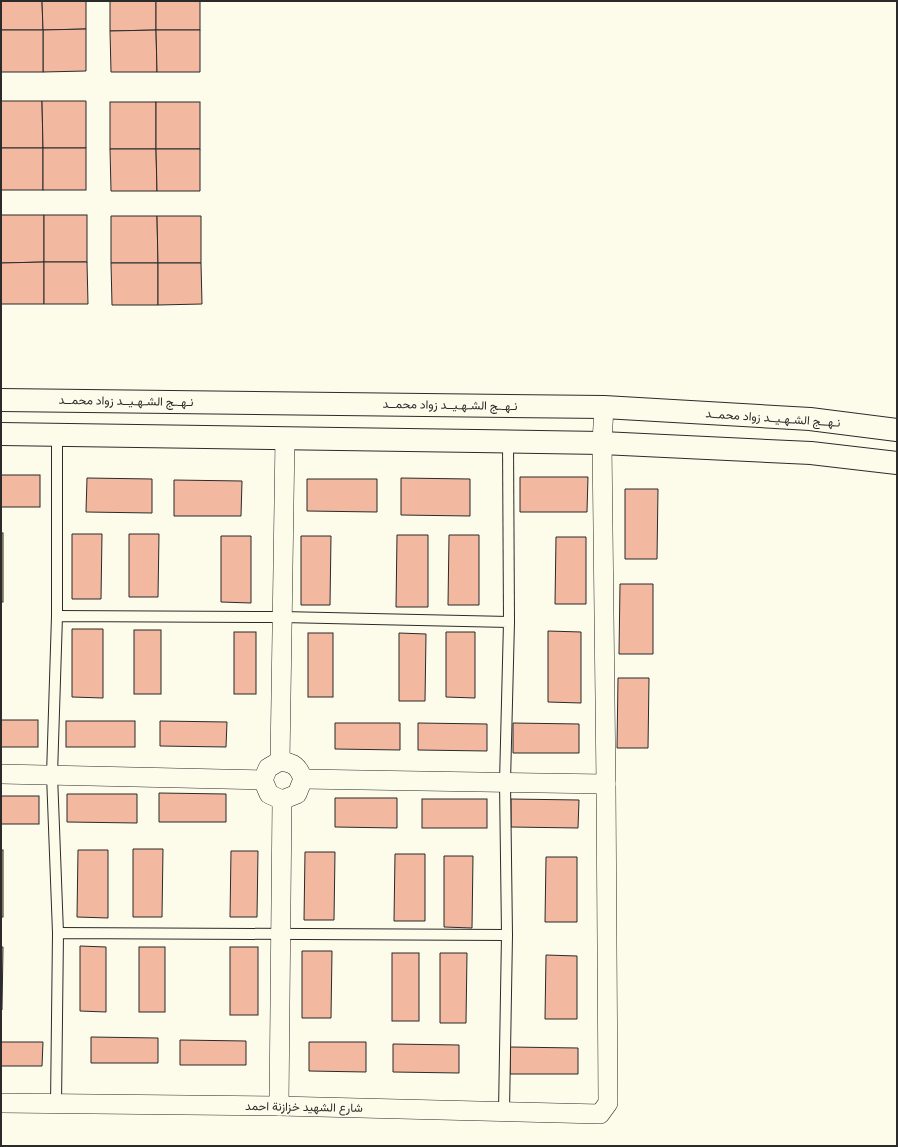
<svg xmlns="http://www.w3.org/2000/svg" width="898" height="1147" font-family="Figtree,Vazirmatn,sans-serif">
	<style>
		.building { fill: #f2b8a0; stroke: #2b2b2b }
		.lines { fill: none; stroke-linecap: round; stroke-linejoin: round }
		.service-casing { stroke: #2b2b2b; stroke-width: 12 }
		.minor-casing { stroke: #2b2b2b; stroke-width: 20 }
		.secondary-casing { stroke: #2b2b2b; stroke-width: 24 }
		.service { stroke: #fdfbea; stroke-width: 10 }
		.minor { stroke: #fdfbea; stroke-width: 19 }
		.secondary { stroke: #fdfbea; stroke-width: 22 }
		.labels { text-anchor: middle; stroke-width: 3; stroke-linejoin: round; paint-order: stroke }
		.street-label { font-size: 12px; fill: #2b2b2b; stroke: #fdfbea }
	</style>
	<rect width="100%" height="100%" fill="#fdfbea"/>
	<!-- building -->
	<g class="building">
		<path d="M1,1h41l1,29h-42z"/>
		<path d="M42,1h44v28l-43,1z"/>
		<path d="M110,1h46v29l-46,1z"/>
		<rect x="156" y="1" width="44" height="29"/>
		<path d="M86,29v42l-43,1v-42z"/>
		<rect x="1" y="30" width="42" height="42"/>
		<path d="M156,30l1,42h-46l-1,-41z"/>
		<path d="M156,30h44v42h-43z"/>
		<path d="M1,101h41l1,47h-42z"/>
		<path d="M42,101h44v47h-43z"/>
		<rect x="110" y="102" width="46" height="47"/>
		<rect x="156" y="102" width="44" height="47"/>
		<rect x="1" y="148" width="42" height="42"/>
		<rect x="43" y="148" width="43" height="42"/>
		<path d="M110,149h46l1,42h-46z"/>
		<path d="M156,149h44v42h-43z"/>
		<path d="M1,215h43v47l-43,1z"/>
		<rect x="44" y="215" width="43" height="47"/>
		<path d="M111,216h46l1,47h-47z"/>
		<path d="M157,216h44v47h-43z"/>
		<path d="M44,262v42h-43v-41z"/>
		<path d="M44,262h43l1,42h-44z"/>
		<path d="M111,263h47v42h-46z"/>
		<path d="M158,263h43l1,41 -44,1z"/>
		<rect x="1" y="475" width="39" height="32"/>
		<path d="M520,477h68l-1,35h-67z"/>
		<path d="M87,478l65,1v34l-66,-1z"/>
		<path d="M401,478l69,1v37l-69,-1z"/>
		<path d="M307,479h70v33l-70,-1z"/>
		<path d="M174,480l68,1 -1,35h-67z"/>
		<path d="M625,489h33l-1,70h-32z"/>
		<rect x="1" y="533" width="2" height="69"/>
		<path d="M72,534h30l-1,65h-29z"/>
		<path d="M129,534h30l-1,63h-29z"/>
		<path d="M397,535h31v72h-32z"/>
		<path d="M449,535h30v70h-31z"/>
		<path d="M221,536h30v67l-30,-1z"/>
		<path d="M301,536h30l-1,69h-29z"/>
		<path d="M556,537h30v67h-31z"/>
		<path d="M620,584h33v70h-34z"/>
		<path d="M72,629h31v69l-31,-1z"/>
		<rect x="134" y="630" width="27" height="64"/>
		<path d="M548,631l33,1v71l-33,-1z"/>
		<rect x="234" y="632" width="22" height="62"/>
		<path d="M446,632h29v66l-29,-1z"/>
		<rect x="308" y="633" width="25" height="64"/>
		<path d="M399,633l27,1 -1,67h-26z"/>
		<path d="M618,678h31l-1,70h-31z"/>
		<rect x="1" y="720" width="37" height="27"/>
		<rect x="66" y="721" width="69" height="26"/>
		<path d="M160,721l67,1 -1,25 -66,-1z"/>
		<path d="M335,723h65v27l-65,-1z"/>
		<path d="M418,723l69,1v27l-69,-1z"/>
		<path d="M513,723l66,1v29h-66z"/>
		<path d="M159,793l67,1v28h-67z"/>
		<path d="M67,794h70v29l-70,-1z"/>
		<rect x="1" y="796" width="38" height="28"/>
		<path d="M335,798h62v30l-62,-1z"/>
		<rect x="422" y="799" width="65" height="29"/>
		<path d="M511,799l68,1 -1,28 -67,-1z"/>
		<path d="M133,849h30l-1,68h-29z"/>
		<rect x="1" y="850" width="2" height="67"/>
		<path d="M78,850h30v68l-31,-1z"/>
		<path d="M231,851h27l-1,66h-27z"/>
		<path d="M305,852h30l-1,68h-30z"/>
		<path d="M395,854h30v67h-31z"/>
		<path d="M444,856h29l-1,72 -28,-1z"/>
		<path d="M546,857h31v65h-32z"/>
		<path d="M80,946l26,1v65l-26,-1z"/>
		<path d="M1,947h2l-1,63h-1z"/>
		<rect x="139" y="947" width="26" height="65"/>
		<rect x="230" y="947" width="28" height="68"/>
		<path d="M302,951h30l-1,67h-29z"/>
		<rect x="392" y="953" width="27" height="68"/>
		<path d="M440,953h27l-1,70h-26z"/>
		<path d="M546,955l31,1v63h-32z"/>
		<path d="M91,1037l67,1v25h-67z"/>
		<path d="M180,1040l66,1v24h-66z"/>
		<path d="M1,1042h42l-1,24h-41z"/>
		<path d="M309,1042h57v30l-57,-1z"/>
		<path d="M393,1044l66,1v28l-66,-1z"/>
		<path d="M510,1047l68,1v26h-68z"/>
	</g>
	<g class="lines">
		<!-- service casing -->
		<g class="service-casing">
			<g id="service">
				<path d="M57,435v181"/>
				<path d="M508,441l1,181"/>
				<path d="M58,933l-6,-158 5,-159 225,1 227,5 -4,160 2,153"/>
				<path d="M56,1104l2,-171 449,2 -3,176"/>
			</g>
		</g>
		<!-- minor casing -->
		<g class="minor-casing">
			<g id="minor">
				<path d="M280,761l5,-323"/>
				<path d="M280,761c14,2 18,5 23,18l-6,15 -15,6 -13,-6 -6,-14 5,-12z"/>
				<path d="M1,774l262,6"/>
				<path d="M303,779l303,5"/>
				<path d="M1,1103l278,3 321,8 8,-11 -2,-319 -4,-341 2,-36"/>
				<path d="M279,1106l3,-306"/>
			</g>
		</g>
		<!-- secondary casing -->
		<g class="secondary-casing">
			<g id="secondary">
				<path d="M1,400l603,7 206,12 87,11"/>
				<path d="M1,434l601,9 209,10 86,10"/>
			</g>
		</g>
		<!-- service -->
		<use href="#service" class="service"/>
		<!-- minor -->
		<use href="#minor" class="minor"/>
		<!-- secondary -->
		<use href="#secondary" class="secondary"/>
	</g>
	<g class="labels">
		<!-- street labels -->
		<g class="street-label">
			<text transform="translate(126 401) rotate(1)" y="4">نـهــج الشـهـيــد زواد محمــد</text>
			<text transform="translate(450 405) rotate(1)" y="4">نـهــج الشـهـيــد زواد محمــد</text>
			<text transform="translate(773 418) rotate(4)" y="4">نـهــج الشـهـيــد زواد محمــد</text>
			<text transform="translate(304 1107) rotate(1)" y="4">شارع الشهيد خزازنة احمد</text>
		</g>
	</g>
	<!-- border -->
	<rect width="898" height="1147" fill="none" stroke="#2b2b2b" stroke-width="4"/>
</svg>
